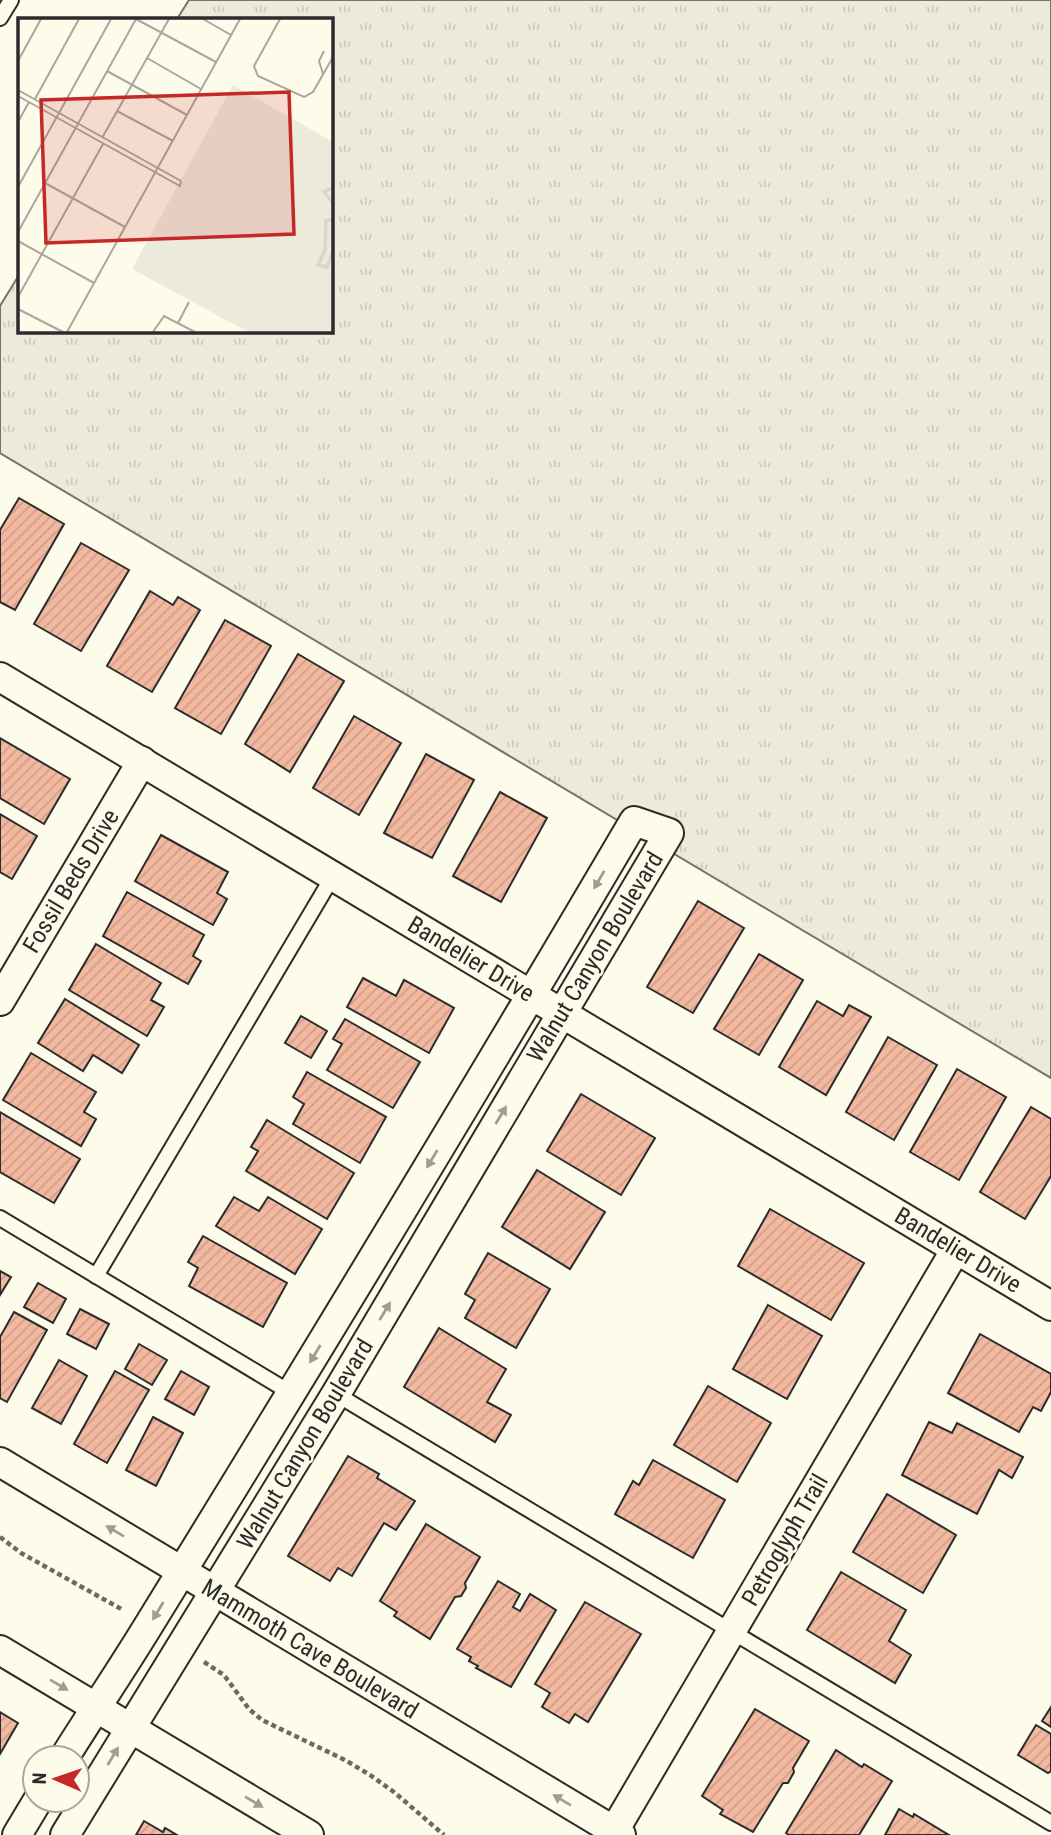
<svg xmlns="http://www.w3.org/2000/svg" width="1051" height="1835" font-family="'Roboto Condensed',sans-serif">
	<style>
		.grass { fill: url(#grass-tufts); stroke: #74746e; stroke-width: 2 }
		.building { fill: url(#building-hatch); stroke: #2b2b2b; stroke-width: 2 }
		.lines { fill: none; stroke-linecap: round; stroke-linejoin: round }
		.service-casing { stroke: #2b2b2b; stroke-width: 18 }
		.minor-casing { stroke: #2b2b2b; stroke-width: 32 }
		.path { stroke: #6a6964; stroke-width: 4.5; stroke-dasharray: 5 3.5; stroke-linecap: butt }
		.service { stroke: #fdfbea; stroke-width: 14 }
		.minor { stroke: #fdfbea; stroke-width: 28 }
		.oneway { fill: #9e9d94 }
		.labels { text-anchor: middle; stroke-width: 5; stroke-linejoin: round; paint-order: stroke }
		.street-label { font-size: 24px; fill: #2b2b2b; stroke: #fdfbea }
		.inset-river { fill: none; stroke: #d8d7c9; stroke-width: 3.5 }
		.inset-road { fill: none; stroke: #a9a89e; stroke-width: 2 }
		.view { fill: #c62828; fill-opacity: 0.15; stroke: #c62828; stroke-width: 3.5 }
		.inset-edge { fill: none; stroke: #2b2b2b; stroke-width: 3.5 }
	</style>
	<defs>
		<pattern id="grass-tufts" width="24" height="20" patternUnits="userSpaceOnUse" patternTransform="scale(1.75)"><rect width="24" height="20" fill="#ecebdb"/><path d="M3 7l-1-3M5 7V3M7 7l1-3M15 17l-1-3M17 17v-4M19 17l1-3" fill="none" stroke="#cbcabc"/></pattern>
		<pattern id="building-hatch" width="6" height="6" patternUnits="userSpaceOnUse" patternTransform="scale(1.75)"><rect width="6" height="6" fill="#f2b8a0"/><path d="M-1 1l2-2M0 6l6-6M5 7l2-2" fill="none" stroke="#d09e8a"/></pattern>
	</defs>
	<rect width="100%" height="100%" fill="#fdfbea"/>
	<!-- grass -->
	<path class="grass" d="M189,0h862v1078l-1051,-625v-147l19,-31v56h312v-312h-154z"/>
	<!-- building -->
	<g class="building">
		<path d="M19,498l45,26 -49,86 -15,-8v-72z"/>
		<path d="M81,543l48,27 -48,81 -47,-27z"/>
		<path d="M150,591l23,14 5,-8 22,13 -48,82 -45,-26z"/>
		<path d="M225,620l46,26 -50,88 -46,-26z"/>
		<path d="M298,654l46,27 -54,91 -45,-28z"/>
		<path d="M354,716l47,27 -42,72 -46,-27z"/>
		<path d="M0,738l70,41 -26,45 -44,-26z"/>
		<path d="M426,754l48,26 -42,78 -48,-25z"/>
		<path d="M500,792l47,26 -46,84 -48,-26z"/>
		<path d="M0,814l37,22 -25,43 -12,-7z"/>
		<path d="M161,835l67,37 -11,21 10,6 -14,26 -78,-44z"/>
		<path d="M127,892l77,43 -11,21 8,5 -13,23 -85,-48z"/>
		<path d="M698,901l46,27 -51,85 -46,-26z"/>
		<path d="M96,944l65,39 -10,17 13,7 -17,29 -78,-46z"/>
		<path d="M759,954l44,26 -44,75 -45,-26z"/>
		<path d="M363,978l33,18 8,-16 50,28 -25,45 -82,-46z"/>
		<path d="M65,999l74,46 -17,28 -29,-18 -10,16 -45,-28z"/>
		<path d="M817,1001l26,15 6,-11 22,12 -45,78 -47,-28z"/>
		<path d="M301,1016l26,15 -16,27 -26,-15z"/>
		<path d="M345,1019l75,43 -27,46 -66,-38 15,-26 -9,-5z"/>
		<path d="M888,1037l49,28 -43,75 -48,-28z"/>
		<path d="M31,1053l65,39 -12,20 12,7 -15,27 -78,-46z"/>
		<path d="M957,1069l49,28 -47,83 -49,-28z"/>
		<path d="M307,1072l79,45 -26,46 -67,-39 11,-20 -11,-7z"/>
		<path d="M581,1094l74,44 -34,57 -74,-44z"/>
		<path d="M1031,1107l20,12v57l-26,43 -45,-27z"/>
		<path d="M0,1112l80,47 -26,44 -54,-31z"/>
		<path d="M267,1120l87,53 -27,46 -81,-48 12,-20 -7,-4z"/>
		<path d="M537,1170l68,42 -35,57 -68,-42z"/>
		<path d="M234,1197l25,14 9,-14 54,32 -27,45 -79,-48z"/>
		<path d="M770,1209l94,54 -33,57 -93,-54z"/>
		<path d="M203,1236l84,47 -24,44 -74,-41 9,-18 -10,-6z"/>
		<path d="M488,1253l62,36 -34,59 -51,-30 10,-18 -10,-6z"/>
		<path d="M0,1271l11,6 -11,18z"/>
		<path d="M38,1283l28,16 -13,24 -29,-16z"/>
		<path d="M768,1305l54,31 -35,63 -54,-30z"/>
		<path d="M80,1309l29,15 -13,25 -29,-15z"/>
		<path d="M14,1312l33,18 -40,72 -7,-4v-61z"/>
		<path d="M439,1328l67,41 -19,33 24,13 -16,27 -91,-55z"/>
		<path d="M980,1334l71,40v18l-10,19 -8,-4 -14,25 -71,-39z"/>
		<path d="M139,1344l28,16 -15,25 -27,-16z"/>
		<path d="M59,1360l28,16 -26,48 -29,-16z"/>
		<path d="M115,1371l34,19 -42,73 -33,-19z"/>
		<path d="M181,1371l28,16 -15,28 -29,-16z"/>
		<path d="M708,1386l63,37 -34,59 -63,-37z"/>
		<path d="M153,1417l30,16 -27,53 -30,-16z"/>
		<path d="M929,1422l23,11 5,-10 66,34 -11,21 -13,-8 -22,44 -75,-39z"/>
		<path d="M348,1456l31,18 -2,4 38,23 -19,29 -12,-7 -32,53 -14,-8 -8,13 -42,-25z"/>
		<path d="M653,1460l72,40 -32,58 -78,-44 18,-33 6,4z"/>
		<path d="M887,1494l69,41 -33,58 -70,-41z"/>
		<path d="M426,1524l54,33 -15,26 1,5 -5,8 -6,1 -25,42 -36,-23 3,-4 -17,-11z"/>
		<path d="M841,1572l65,38 -17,31 22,14 -16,28 -88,-53z"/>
		<path d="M498,1581l22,13 -7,13 7,4 10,-17 26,16 -45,77 -35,-19 2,-2 -9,-5 2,-4 -14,-8z"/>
		<path d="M585,1602l56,32 -53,88 -13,-8 -6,9 -27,-16 8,-14 -15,-9z"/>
		<path d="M1051,1707v20l-9,-6z"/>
		<path d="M755,1709l54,32 -16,27 1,4 -6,11h-5l-30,49 -33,-18 3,-4 -21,-14z"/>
		<path d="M0,1712l18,11 -18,31z"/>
		<path d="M1036,1725l15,9v37l-3,2 -30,-18z"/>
		<path d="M836,1750l26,17 2,-3 28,17 -33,54h-70l-3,-2z"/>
		<path d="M899,1809l14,8 1,-3 35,21h-64z"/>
		<path d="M144,1821l19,11 2,-4 12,7h-41z"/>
	</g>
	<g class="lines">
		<!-- service casing -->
		<g class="service-casing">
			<g id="service">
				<path d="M0,18l11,-18"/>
				<path d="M0,1218l291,175"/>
				<path d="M96,1276l237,-400"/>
				<path d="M336,1394l715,429"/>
			</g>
		</g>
		<!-- minor casing -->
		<g class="minor-casing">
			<g id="minor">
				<path d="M0,677l1051,629"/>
				<path d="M0,1001l142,-240"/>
				<path d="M0,1462l621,373"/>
				<path d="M0,1650l309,185"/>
				<path d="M64,1758c28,-45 58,-89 86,-135 164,-266 326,-533 484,-802l35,12 -333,561 -271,441"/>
				<path d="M614,1831l342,-582"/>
				<path d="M17,1835l21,-35"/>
			</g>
		</g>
		<!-- path -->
		<g class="path">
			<path d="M0,1537l21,16 102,57"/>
			<path d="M204,1662l20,13 25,34 13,11 83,40 25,15 24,17 50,43"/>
		</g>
		<!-- service -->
		<use href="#service" class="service"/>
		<!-- minor -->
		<use href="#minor" class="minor"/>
	</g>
	<!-- one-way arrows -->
	<defs><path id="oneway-solid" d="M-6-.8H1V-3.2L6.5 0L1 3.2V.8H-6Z" transform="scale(1.75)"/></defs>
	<g class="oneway">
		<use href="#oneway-solid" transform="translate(599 880) rotate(120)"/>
		<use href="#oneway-solid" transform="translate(501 1115) rotate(-59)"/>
		<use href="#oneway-solid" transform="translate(432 1159) rotate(121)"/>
		<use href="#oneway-solid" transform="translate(385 1311) rotate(-59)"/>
		<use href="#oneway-solid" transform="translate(315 1354) rotate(121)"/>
		<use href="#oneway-solid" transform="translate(115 1531) rotate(-149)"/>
		<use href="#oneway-solid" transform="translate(158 1611) rotate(121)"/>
		<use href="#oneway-solid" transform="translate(59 1685) rotate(31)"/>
		<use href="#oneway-solid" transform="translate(113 1756) rotate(-59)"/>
		<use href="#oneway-solid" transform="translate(562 1800) rotate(-149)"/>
		<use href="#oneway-solid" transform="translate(254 1802) rotate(31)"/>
	</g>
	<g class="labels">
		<!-- street labels -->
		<g class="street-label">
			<text transform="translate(71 881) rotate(-59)" y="8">Fossil Beds Drive</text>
			<text transform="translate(595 957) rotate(-59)" y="8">Walnut Canyon Boulevard</text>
			<text transform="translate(471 959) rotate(31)" y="8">Bandelier Drive</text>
			<text transform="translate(958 1250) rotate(31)" y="8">Bandelier Drive</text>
			<text transform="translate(305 1444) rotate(-59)" y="8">Walnut Canyon Boulevard</text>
			<text transform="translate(785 1540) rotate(-60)" y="8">Petroglyph Trail</text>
			<text transform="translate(310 1649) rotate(31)" y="8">Mammoth Cave Boulevard</text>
		</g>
	</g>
	<!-- overview -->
	<g transform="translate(18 18)">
		<rect width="315" height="315" fill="#fdfbea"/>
		<path d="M215,67l100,57v190h-85l-116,-63z" fill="#ecebdb"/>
		<path class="inset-river" d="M315,170l-9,4 9,11M315,201l-7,2 -1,29 -7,15 9,2 6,-16"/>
		<path class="inset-road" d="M118,1l80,43M185,1l28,16M262,1l-26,47 4,10 46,21 9,-5 20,-35M129,40l54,31M0,43l23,-42M89,53l80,44M305,56l-4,-13 5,-10M0,72l163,91M0,78l162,90 1,-5M17,81l44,-80M99,93l56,30M0,104l11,-20M84,120l67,-119M27,165l80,44M0,169l93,-168M0,214l118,-213M0,223l76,42M0,279l85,-153M0,291l45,23M160,305l11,-21M49,314l173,-313M135,314l11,-16 31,16"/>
		<path class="view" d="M271,74l5,142 -248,9 -5,-143z"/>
		<rect width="315" height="315" class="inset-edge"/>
	</g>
	<!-- north arrow -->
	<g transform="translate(56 1779) rotate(272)"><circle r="33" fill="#fdfbea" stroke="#a9a89e" stroke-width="2"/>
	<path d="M0-5L12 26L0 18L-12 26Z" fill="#c62828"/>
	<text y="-10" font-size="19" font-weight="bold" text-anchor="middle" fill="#2b2b2b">N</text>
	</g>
</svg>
